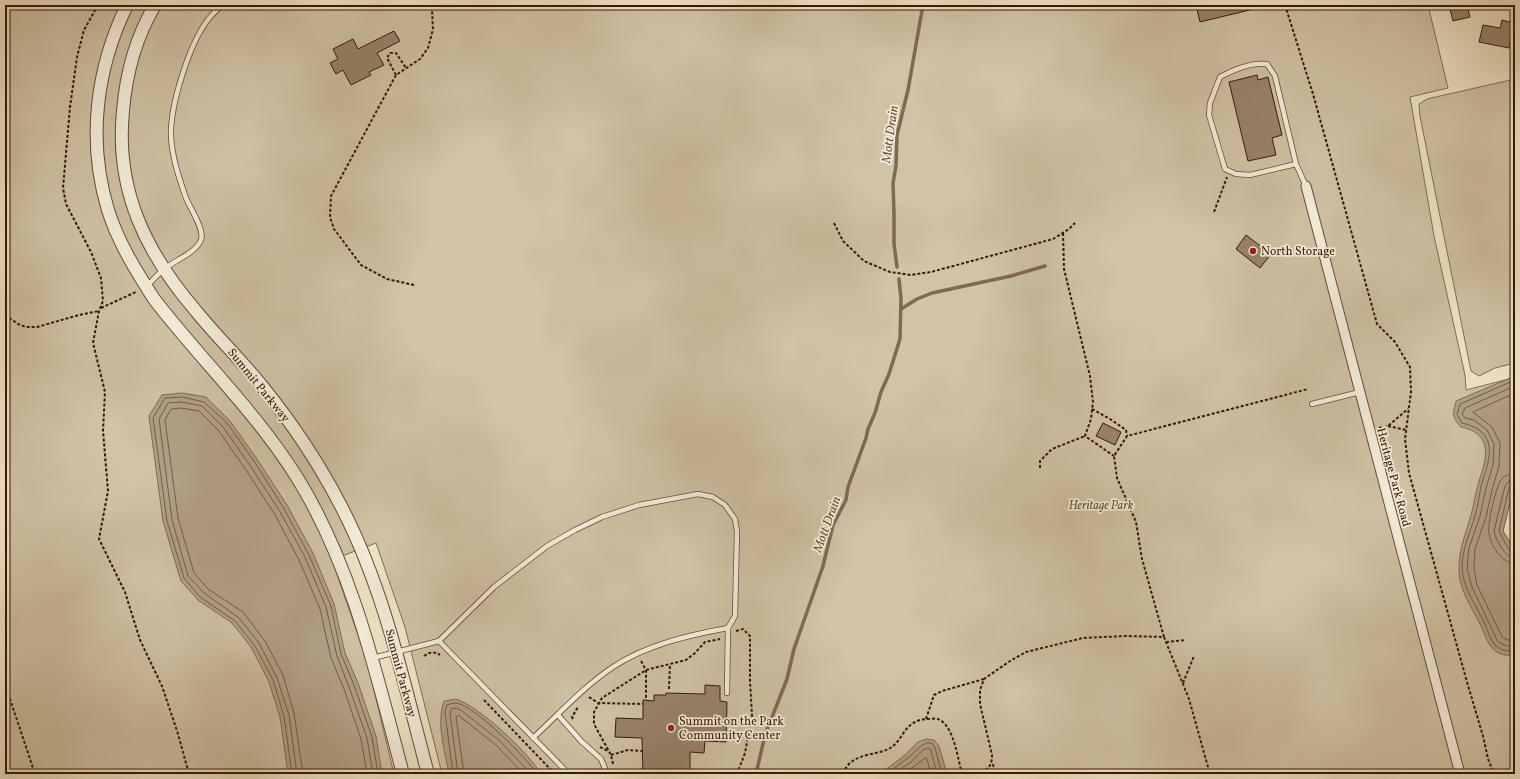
<svg xmlns="http://www.w3.org/2000/svg" width="1520" height="779" font-family="Vollkorn,serif">
<rect width="100%" height="100%" fill="#f0e6c7"/>
<filter id="stains"><feTurbulence type="fractalNoise" baseFrequency=".005" numOctaves="4"/><feColorMatrix values="0 0 0 0 .2 0 0 0 0 .09 0 0 0 0 .02 0 0 0 .5 -.17"/></filter>
<radialGradient id="worn" r=".72"><stop offset=".6" stop-color="#630" stop-opacity="0"/><stop offset="1" stop-color="#630" stop-opacity=".3"/></radialGradient>
<g fill="#d0c3a6" stroke="#836d56">
<polygon points="5,5 1428,5 1448,88 1410,97 1434,236 1465,375 1466,390 1509,379 1515,376 1515,482 1503,531 1515,551 1515,774 442,774 405,627 376,543 332,560 367,661 394,774 5,774"/>
<polygon points="1515,79 1515,363 1495,368 1479,376 1471,371 1420,116 1419,104 1427,99"/>
</g>
<g fill="#b1a086" stroke="#806953">
<path d="M1515 376V482L1503 531 1515 551V654C1498 659 1489 647 1484 633 1476 613 1458 591 1459 568 1459 549 1466 533 1471 515 1474 505 1475 495 1478 485 1481 472 1489 457 1484 443 1480 433 1471 429 1461 427 1451 416 1453 414 1456 401Z"/>
<polygon points="182,393 206,397 230,421 257,459 287,505 313,553 334,604 345,653 358,683 376,736 382,774 288,774 280,717 269,682 251,647 232,623 198,600 181,581 163,521 149,416 162,395"/>
<path d="M456 699C481 708 527 751 541 774H449C445 751 436 724 444 701Z"/>
<polygon points="926,739 934,740 939,746 947,774 880,774 905,755 918,742"/>
</g>
<g fill="none" stroke-linecap="round" stroke-linejoin="round">
<g stroke="#745c46" stroke-width="1">
<path d="M1515 380 1460 404 1457 414 1462 423C1474 426 1486 431 1489 445 1491 459 1485 472 1481 486 1479 496 1478 506 1475 516 1470 533 1462 549 1462 568 1463 589 1477 606 1485 624 1492 642 1494 652 1515 651"/>
<polyline points="1515,386 1465,408 1462,414 1465,418 1474,420 1487,430 1494,444 1493,465 1486,488 1480,516 1469,548 1467,569 1472,587 1498,642 1507,646 1515,645"/>
<polyline points="1515,393 1475,411 1473,412 1492,427 1500,443 1499,466 1492,490 1486,517 1475,549 1474,569 1477,585 1502,637 1508,640 1515,639"/>
<path d="M1515 474C1510 474 1505 475 1501 480 1496 486 1487 525 1489 533 1490 545 1502 563 1515 564"/>
<path d="M1515 480 1509 481 1505 486 1494 531C1496 540 1504 557 1515 558"/>
<polyline points="1515,485 1511,485 1509,488 1499,531 1508,548 1511,552 1515,553"/>
<polyline points="292,774 284,716 273,680 255,646 235,621 200,597 184,578 167,521 153,418 165,398 182,397 204,402 227,423 254,461 283,507 309,555 331,606 341,654 354,685 372,737 378,774"/>
<polyline points="297,774 289,715 277,678 259,643 238,617 204,593 188,576 172,520 159,419 168,403 182,402 202,406 223,427 249,464 279,510 305,557 326,607 337,656 349,687 367,738 373,774"/>
<polyline points="303,774 294,713 283,675 265,641 243,612 208,589 194,573 178,518 165,420 171,409 181,408 199,411 218,430 244,467 274,513 299,560 320,609 331,658 344,689 361,739 367,774"/>
<path d="M453 774 445 712 447 705C450 704 454 703 456 703 474 705 527 758 537 774"/>
<polyline points="458,774 450,713 451,709 456,708 462,711 500,741 531,774"/>
<polyline points="464,774 456,717 458,715 496,745 524,774"/>
<polyline points="886,774 908,758 921,746 926,743 932,743 935,748 942,774"/>
<polyline points="894,774 911,762 923,750 928,748 931,750 937,774"/>
<polyline points="904,774 925,758 927,759 931,774"/>
</g>
<g stroke="#806953" stroke-width="3.5">
<polyline points="897,267 894,244 894,214 893,183 896,166 897,135 908,90 923,5"/>
<polyline points="901,309 917,299 932,293 1011,276 1045,266"/>
<polyline points="756,774 765,735 787,679 794,649 823,566 833,525 846,500 848,487 866,438 868,429 875,413 881,392 889,374 900,339 901,299 899,279"/>
</g>
</g>
<g fill="#97836b" stroke="#361707">
<polygon points="1196,5 1257,5 1258,8 1200,22"/>
<polygon points="1449,5 1467,5 1470,17 1453,21"/>
<polygon points="1502,20 1514,23 1509,48 1479,42 1483,25 1500,28"/>
<polygon points="394,31 400,41 377,53 384,65 369,72 371,75 351,85 343,70 336,74 330,63 338,59 333,49 353,39 358,49"/>
<polygon points="1257,75 1258,80 1268,77 1282,135 1272,138 1276,155 1248,161 1229,82"/>
<polygon points="1246,235 1271,254 1260,268 1236,249"/>
<polygon points="1103,423 1121,432 1115,445 1096,436"/>
<polygon points="705,685 720,686 720,701 727,702 726,742 705,741 704,753 690,752 690,770 687,770 687,774 643,774 642,738 615,737 616,718 643,719 643,700 654,701 654,695 666,695 666,693 705,694"/>
</g>
<g fill="none" stroke-linecap="round" stroke-linejoin="round">
<g stroke="#644b37" stroke-width="6">
<g id="service">
<path d="M1296 164 1250 175 1236 174 1225 169 1209 115 1210 103 1220 77C1233 70 1252 62 1267 64L1275 76 1296 164 1306 186"/>
<path d="M146 287C152 281 157 275 163 270 173 261 196 253 201 240 205 230 190 208 186 198 179 178 172 157 171 136 170 106 189 45 207 21 211 15 217 10 222 5"/>
<polyline points="1312,404 1360,392"/>
<polyline points="439,641 564,769 567,774"/>
<path d="M373 658 439 641 494 587 547 546 575 530 602 517 639 505 698 494 713 497 725 505 735 519 737 531 735 616 728 628C689 635 646 645 613 667 583 687 559 714 533 738"/>
<polyline points="727,693 728,628"/>
<polyline points="558,715 581,741 601,759 606,771 605,774"/>
</g>
</g>
<g stroke="#644b37" stroke-width="11">
<polyline id="minor" points="1306,186 1460,774"/>
</g>
<g stroke="#644b37" stroke-width="14">
<g id="tertiary">
<path d="M127 5C96 69 87 141 108 210 118 242 136 271 154 299 201 360 257 413 298 479 353 569 376 673 403 774"/>
<path d="M155 5C136 37 126 74 123 111 115 190 146 253 196 311 217 337 241 360 262 386 292 423 320 465 342 508 385 591 404 684 428 774"/>
</g>
</g>
<g stroke="#361707" stroke-width="2" stroke-dasharray="3 2" stroke-linecap="butt">
<polyline points="98,5 84,30 77,57 70,107 63,188 66,204 91,252 101,278 103,301 99,311 93,343 105,392 103,431 108,491 99,539 125,592 140,640 162,686 178,734 189,774"/>
<polyline points="422,5 432,9 436,5"/>
<polyline points="1285,5 1313,94 1377,324 1395,342 1410,367 1411,392 1405,439 1409,473 1467,682 1483,736 1488,759 1494,773 1497,774"/>
<polyline points="396,75 387,58 390,53 396,53 406,68"/>
<polyline points="1214,212 1227,177"/>
<polyline points="834,223 843,241 864,261 890,272 911,275 931,272 1053,239 1069,229 1075,223"/>
<polyline points="1063,233 1064,269 1090,376 1093,402 1091,419 1085,436 1114,456"/>
<polyline points="414,285 387,279 361,265 334,229 330,217 331,196 396,75 420,59 428,48 433,29 432,9"/>
<polyline points="101,308 136,292"/>
<polyline points="5,315 18,324 26,327 37,327 79,315 99,311"/>
<polyline points="1092,409 1110,419 1126,430 1127,436"/>
<polyline points="1388,426 1406,430"/>
<polyline points="1379,428 1388,426 1408,409"/>
<polyline points="1040,468 1040,461 1052,449 1085,436"/>
<polyline points="736,631 743,629 750,636 750,681 752,715 745,753 737,774"/>
<polyline points="1164,637 1142,559 1136,522 1117,478 1114,456 1127,436 1308,389"/>
<polyline points="1166,642 1186,640"/>
<path d="M424 656C430 652 434 651 440 655"/>
<polyline points="641,661 646,670 646,700"/>
<polyline points="1183,683 1194,656"/>
<polyline points="5,684 35,774"/>
<polyline points="669,689 670,664"/>
<polyline points="589,697 598,703 643,704"/>
<polyline points="484,700 555,774"/>
<polyline points="573,719 572,717 578,707"/>
<polyline points="926,719 934,695 942,691 984,679"/>
<polyline points="600,747 608,751"/>
<polyline points="611,755 628,750 642,751"/>
<polyline points="613,764 611,755 594,724 594,712 602,698 646,670 686,660 695,653 705,642 720,639"/>
<polyline points="993,764 995,774"/>
<path d="M843 774C851 751 877 757 892 747 900 741 904 729 912 724 917 720 923 719 929 719 932 719 936 718 938 719 954 725 958 760 962 774"/>
<path d="M976 774C987 770 992 768 992 755L980 704V690L984 679 1010 661 1026 652 1083 638 1125 636 1164 637 1189 699 1210 774"/>
</g>
<use href="#service" stroke="#f5efdb" stroke-width="4.5"/>
<use href="#minor" stroke="#f5efdb" stroke-width="9"/>
<use href="#tertiary" stroke="#f5efdb" stroke-width="12"/>
</g>
<g fill="#8f2418" stroke="#f5efdb" stroke-width="1.5">
<circle cx="1253" cy="251" r="4"/>
<circle cx="671" cy="728" r="4"/>
</g>
<g text-anchor="middle" stroke-width="3.5" stroke-linejoin="round" paint-order="stroke">
<g font-size="12" fill="#361707" stroke="#f5efdb" text-anchor="start">
<text x="1261" y="255">North Storage</text>
<text x="679" y="725">Summit on the Park<tspan x="679" dy="14">Community Center</tspan></text>
</g>
<g font-size="12" fill="#361707" stroke="#f5efdb">
<text transform="translate(259 385) rotate(51)" y="4">Summit Parkway</text>
<text transform="translate(1394 477) rotate(75)" y="4">Heritage Park Road</text>
<text transform="translate(401 673) rotate(75)" y="4">Summit Parkway</text>
</g>
<g font-size="12" font-style="italic" fill="#644b37" stroke="#f5efdb">
<text x="1101" y="509">Heritage Park</text>
</g>
<g font-size="13" font-style="italic" fill="#674e3a" stroke="#f5efdb">
<text transform="translate(889 134) rotate(-82)" y="5">Mott Drain</text>
<text transform="translate(826 524) rotate(-70)" y="5">Mott Drain</text>
</g>
</g>
<rect width="1520" height="779" fill="none" stroke="#f0e6c7" stroke-width="20"/>
<rect x="6" y="6" width="1508" height="767" fill="none" stroke="#361707" stroke-width="2"/>
<rect x="10" y="10" width="1500" height="759" fill="none" stroke="#361707"/>
<rect width="100%" height="100%" filter="url(#stains)"/>
<rect width="100%" height="100%" fill="url(#worn)"/>
</svg>
